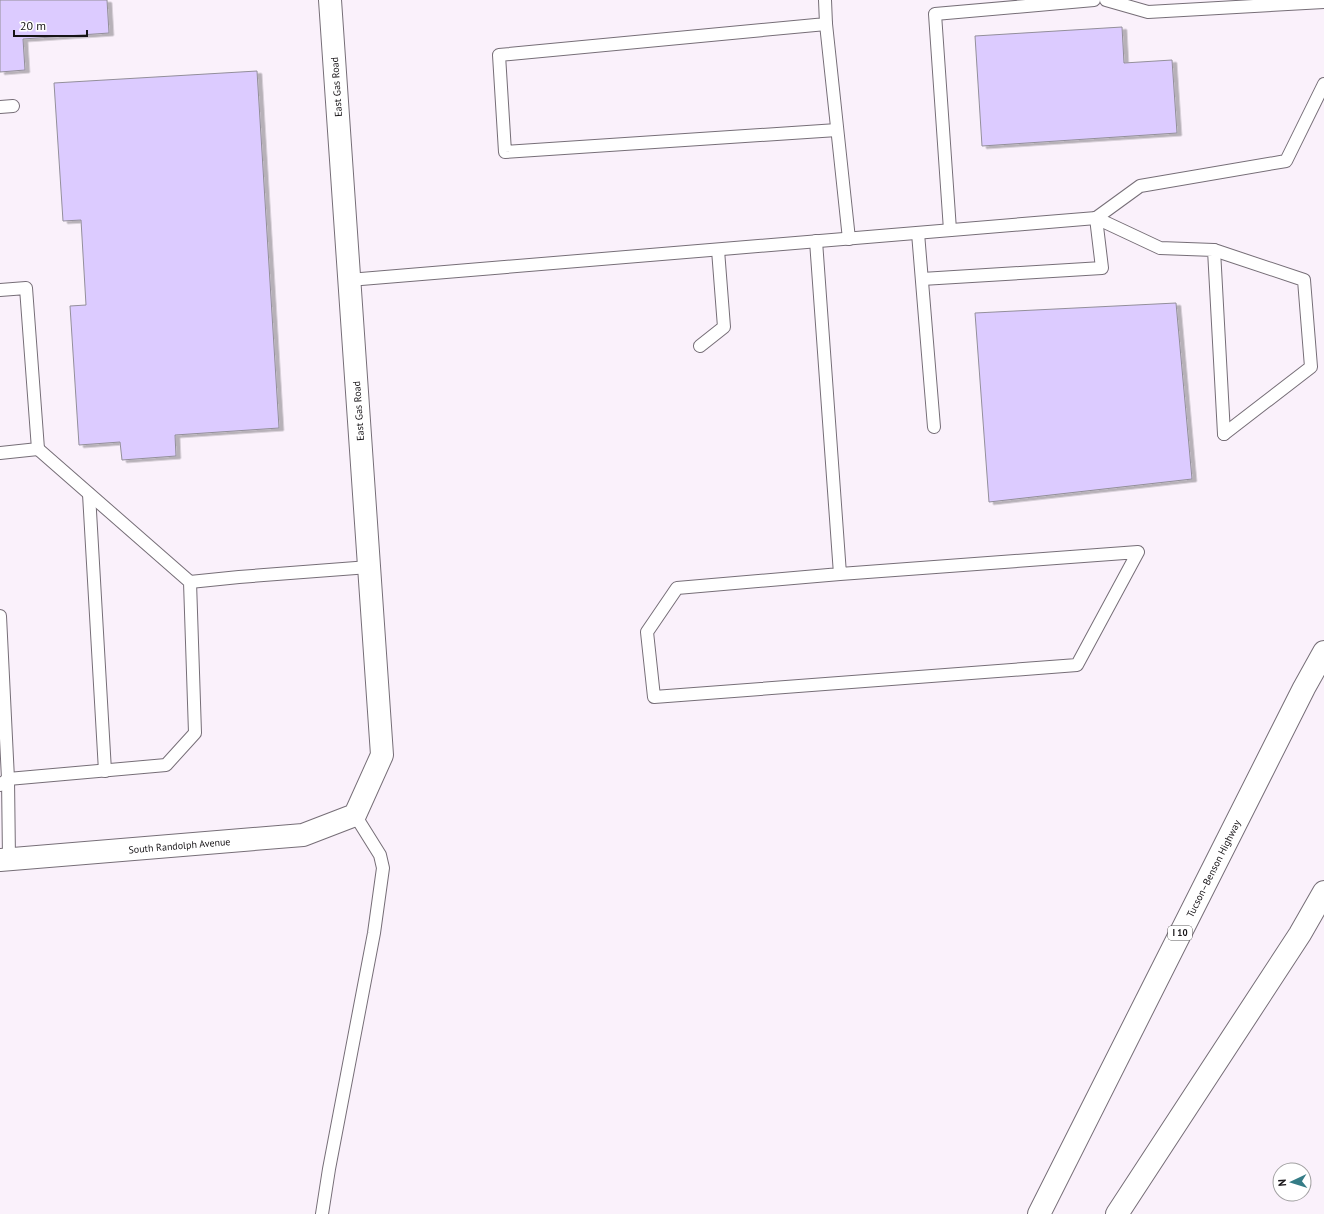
<svg xmlns="http://www.w3.org/2000/svg" width="1324" height="1214" font-family="'PT Sans',sans-serif">
<defs>
<filter id="shadow"><feDropShadow dx="4.5" dy="2.5" stdDeviation="0" flood-color="#0004"/></filter>
</defs>
<rect width="100%" height="100%" fill="#faf1fb"/>
<g fill="#dccbff" stroke="#938f9a" filter="url(#shadow)">
<polygon points="0,0 107,0 109,33 23,39 25,70 0,72"/>
<polygon points="1122,27 1124,63 1172,60 1177,133 982,146 975,36"/>
<polygon points="257,71 279,428 175,435 176,456 122,460 120,442 79,445 70,306 86,305 81,220 63,221 54,83"/>
<polygon points="1176,303 1192,479 989,502 975,313"/>
</g>
<g fill="none" stroke-linecap="round" stroke-linejoin="round">
<g stroke="#766e77" stroke-width="14">
<g id="service">
<polyline points="825,0 826,24 499,55 505,152 837,130"/>
<polyline points="1106,0 1148,12 1324,2"/>
<polyline points="826,24 849,239"/>
<polyline points="0,107 13,106"/>
<polyline points="1096,218 1140,186 1286,161 1324,84"/>
<polyline points="950,230 935,14 1094,0"/>
<polyline points="918,233 934,427"/>
<polyline points="816,241 840,574 677,588 647,632 654,697 1077,665 1138,552 840,574"/>
<polyline points="1214,250 1304,280 1311,367 1224,434"/>
<polyline points="922,279 1102,268 1096,218"/>
<polyline points="349,280 1096,218 1160,248 1214,250 1224,434"/>
<polyline points="0,290 26,288 38,449 0,453"/>
<polyline points="700,346 724,327 718,250"/>
<polyline points="89,494 105,771"/>
<polyline points="190,582 239,577 369,567"/>
<polyline points="0,616 8,779 9,859"/>
<polyline points="0,785 8,779 166,765 195,733 190,582 38,449"/>
<polyline points="322,1214 329,1169 374,933 383,868 380,855 355,815"/>
</g>
</g>
<g stroke="#766e77" stroke-width="24">
<g id="minor">
<path id="s1" d="M0 860 303 835 355 815 382 755 330 0"/>
</g>
</g>
<g stroke="#766e77" stroke-width="24">
<g id="motorway">
<path id="s2" d="M1039 1214 1304 688 1324 652"/>
<polyline points="1117,1214 1300,934 1324,892"/>
</g>
</g>
<use href="#service" stroke="#fff" stroke-width="12"/>
<use href="#minor" stroke="#fff" stroke-width="22"/>
<use href="#motorway" stroke="#fff" stroke-width="22"/>
</g>
<g text-anchor="middle" stroke-width="4" stroke-linejoin="round" paint-order="stroke">
<rect fill="#fff" stroke="#5c5a5c" stroke-width="1" x="1168" y="926" width="24" height="14" rx="3"/>
<g font-size="9" font-weight="bold" fill="#161316">
<text x="1180" y="936">I 10</text>
</g>
<g font-size="10" fill="#161316" stroke="#fff">
<text transform="translate(336 87) rotate(-94)" y="4">East Gas Road</text>
<text transform="translate(358 411) rotate(-94)" y="4">East Gas Road</text>
<text dy="4" stroke="none"><textPath href="#s1" startOffset="180">South Randolph Avenue</textPath></text>
<text dy="4" stroke="none"><textPath href="#s2" startOffset="387">Tucson–Benson Highway</textPath></text>
</g>
</g>
<g transform="translate(1292 1182) rotate(266)"><circle r="19" fill="#ffffff" stroke="#a2a1a2"/>
<path d="M0-3L7 15L0 10L-7 15Z" fill="#357c86"/>
<text y="-6" font-size="11" font-weight="bold" text-anchor="middle" fill="#161316">N</text>
</g>
<path d="M14 30v6h73v-6" fill="none" stroke="#161316" stroke-width="2"/>
<text x="20" y="30" font-size="12" fill="#161316" stroke="#ffffff" stroke-width="3" paint-order="stroke">20 m</text>
</svg>
